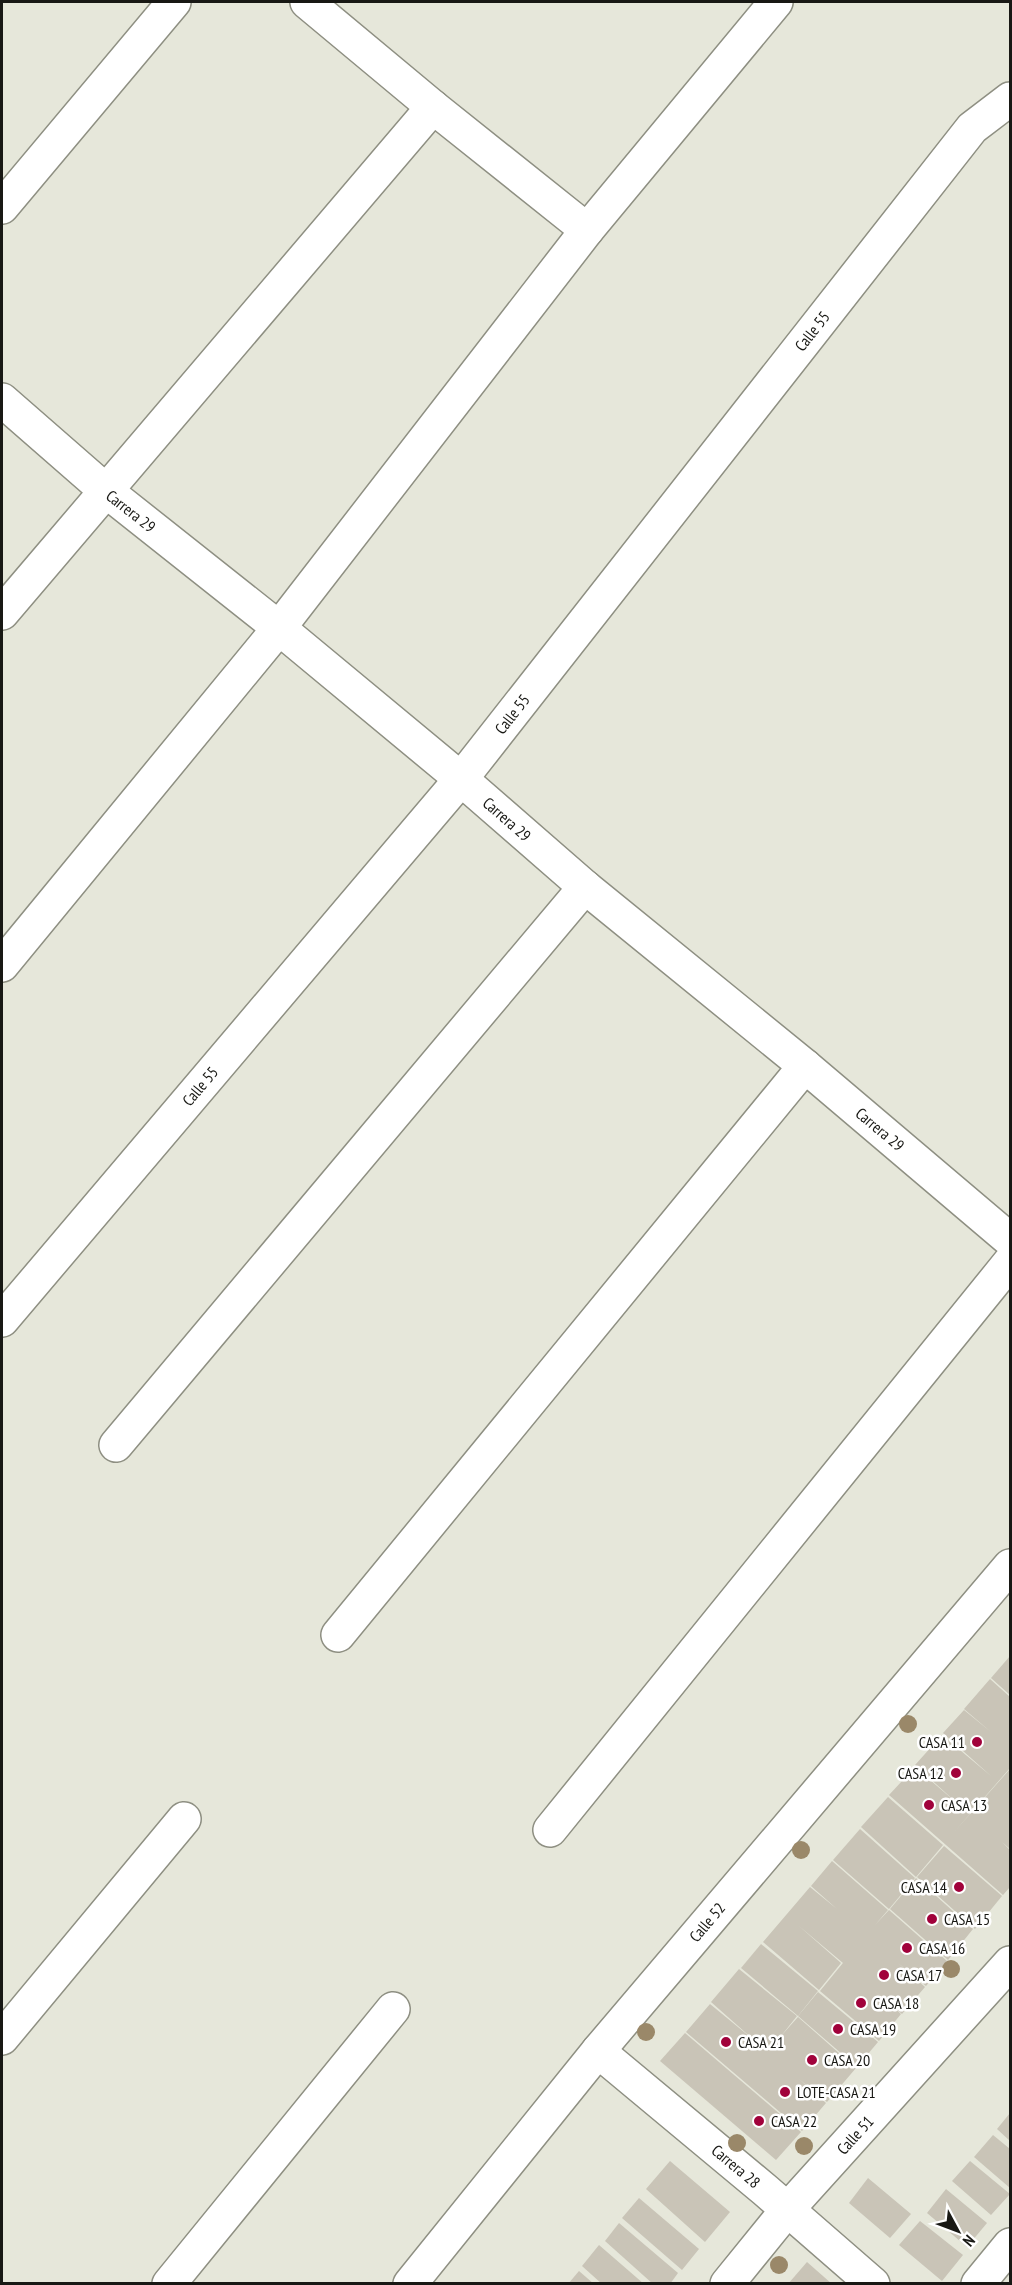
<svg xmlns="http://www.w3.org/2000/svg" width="1012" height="2285" font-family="'PT Sans Narrow',sans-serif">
<rect width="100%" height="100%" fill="#e6e7da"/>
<g fill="#c9c4b7">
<polygon points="1010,1656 1010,1695 991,1678"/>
<polygon points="990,1679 1010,1697 1010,1768 955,1831 1010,1769 1010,1849 1002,1842 1010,1850 1010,1887 1003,1895 889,1795 915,1767 958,1804 915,1765 942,1735 991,1776 943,1733 964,1710 991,1732 964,1709"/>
<polygon points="888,1797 943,1845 916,1877 861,1827"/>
<polygon points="860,1829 915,1878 889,1909 833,1860"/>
<polygon points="944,1846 1002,1896 975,1929 917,1877"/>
<polygon points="832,1861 888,1910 875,1925 889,1910 947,1961 926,1986 898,1963 925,1987 902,2014 874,1990 901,2014 879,2041 820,1991 856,1947 843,1963 799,1926 841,1963 819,1990 763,1942 810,1887 837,1909 811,1886"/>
<polygon points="916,1878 973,1929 948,1960 890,1909"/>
<polygon points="761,1944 818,1991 798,2016 741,1968"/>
<polygon points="739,1969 797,2016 781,2036 798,2017 856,2068 827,2102 799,2079 826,2103 802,2131 686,2032 710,2004 755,2041 711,2002"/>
<polygon points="818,1992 878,2042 857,2067 798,2016"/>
<polygon points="685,2033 801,2132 776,2160 660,2061"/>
<polygon points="1010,2113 1010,2141 997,2129"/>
<polygon points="993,2135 1010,2149 1010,2188 974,2157"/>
<polygon points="670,2161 730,2212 705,2242 646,2189"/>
<polygon points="970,2161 1010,2194 991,2215 952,2181"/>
<polygon points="868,2178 911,2214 890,2238 849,2203"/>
<polygon points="946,2189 987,2223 967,2247 927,2213"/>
<polygon points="639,2198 699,2249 682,2270 622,2218"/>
<polygon points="920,2221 963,2255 942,2281 899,2245"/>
<polygon points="619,2223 678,2273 670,2284 653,2284 605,2241"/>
<polygon points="599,2245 644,2284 602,2284 582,2266"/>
<polygon points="807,2262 832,2284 788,2284"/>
<polygon points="579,2271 594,2284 568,2284"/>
</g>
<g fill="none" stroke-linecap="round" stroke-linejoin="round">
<g stroke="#8e8f82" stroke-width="36">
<g id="street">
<polyline points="307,2 433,107 587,230"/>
<polyline points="2,207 174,2"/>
<polyline points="2,400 105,490 279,628 461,779 585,887 805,1066 1010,1240"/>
<polyline points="2,613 433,107"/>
<polyline points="2,965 279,628 587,230 776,2"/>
<polyline points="2,1320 461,779 972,128 1010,99"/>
<polyline points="116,1445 585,887"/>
<polyline points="338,1635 805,1066"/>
<polyline points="550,1830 1010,1262"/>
<polyline points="2,2038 184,1819"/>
<polyline points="598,2051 765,2190 873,2284"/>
<polyline points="169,2284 393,2009"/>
<polyline points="410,2284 598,2051 1010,1566"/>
<polyline points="727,2284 787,2210 1010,1963"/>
<polyline points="978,2284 1010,2245"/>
</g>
</g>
<use href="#street" stroke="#fff" stroke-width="33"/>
</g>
<g fill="#9a8869">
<circle cx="908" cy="1724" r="9"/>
<circle cx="801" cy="1850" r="9"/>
<circle cx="951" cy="1969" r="9"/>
<circle cx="646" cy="2032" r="9"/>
<circle cx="737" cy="2143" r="9"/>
<circle cx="804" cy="2146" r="9"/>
<circle cx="779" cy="2265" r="9"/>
</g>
<g fill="#a1023b" stroke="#fff" stroke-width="2">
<circle cx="977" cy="1742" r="6"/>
<circle cx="956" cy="1773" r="6"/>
<circle cx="929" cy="1805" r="6"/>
<circle cx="959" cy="1887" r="6"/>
<circle cx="932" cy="1919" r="6"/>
<circle cx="907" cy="1948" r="6"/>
<circle cx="884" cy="1975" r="6"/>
<circle cx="861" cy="2003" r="6"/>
<circle cx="838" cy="2029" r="6"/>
<circle cx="726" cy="2042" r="6"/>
<circle cx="812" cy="2060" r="6"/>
<circle cx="785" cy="2092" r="6"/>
<circle cx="759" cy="2121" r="6"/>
</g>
<g text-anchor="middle" stroke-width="5" stroke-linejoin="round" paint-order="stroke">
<g font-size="16" fill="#181814" stroke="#fff">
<text transform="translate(812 331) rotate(-52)" y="6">Calle 55</text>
<text transform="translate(131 511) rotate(38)" y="6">Carrera 29</text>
<text transform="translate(512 714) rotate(-52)" y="6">Calle 55</text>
<text transform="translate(507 819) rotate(41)" y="6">Carrera 29</text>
<text transform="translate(200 1086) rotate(-50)" y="6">Calle 55</text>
<text transform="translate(880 1129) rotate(40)" y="6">Carrera 29</text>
<text transform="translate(707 1922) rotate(-50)" y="6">Calle 52</text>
<text transform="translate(855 2135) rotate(-48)" y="6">Calle 51</text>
<text transform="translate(736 2166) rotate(40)" y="6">Carrera 28</text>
</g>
<g font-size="16" fill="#181814" stroke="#fff" text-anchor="start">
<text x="965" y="1748" text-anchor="end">CASA 11</text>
<text x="944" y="1779" text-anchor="end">CASA 12</text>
<text x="941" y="1811">CASA 13</text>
<text x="947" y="1893" text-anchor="end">CASA 14</text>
<text x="944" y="1925">CASA 15</text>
<text x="919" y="1954">CASA 16</text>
<text x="896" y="1981">CASA 17</text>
<text x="873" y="2009">CASA 18</text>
<text x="850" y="2035">CASA 19</text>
<text x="738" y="2048">CASA 21</text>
<text x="824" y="2066">CASA 20</text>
<text x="797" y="2098">LOTE-CASA 21</text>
<text x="771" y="2127">CASA 22</text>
</g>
</g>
<rect width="1012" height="2285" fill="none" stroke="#181814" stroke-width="6"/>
<g transform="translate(958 2231) rotate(131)" stroke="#ffffff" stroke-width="4.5" paint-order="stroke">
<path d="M0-4.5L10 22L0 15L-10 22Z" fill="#181814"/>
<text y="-9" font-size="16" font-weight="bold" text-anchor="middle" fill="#181814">N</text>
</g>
</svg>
